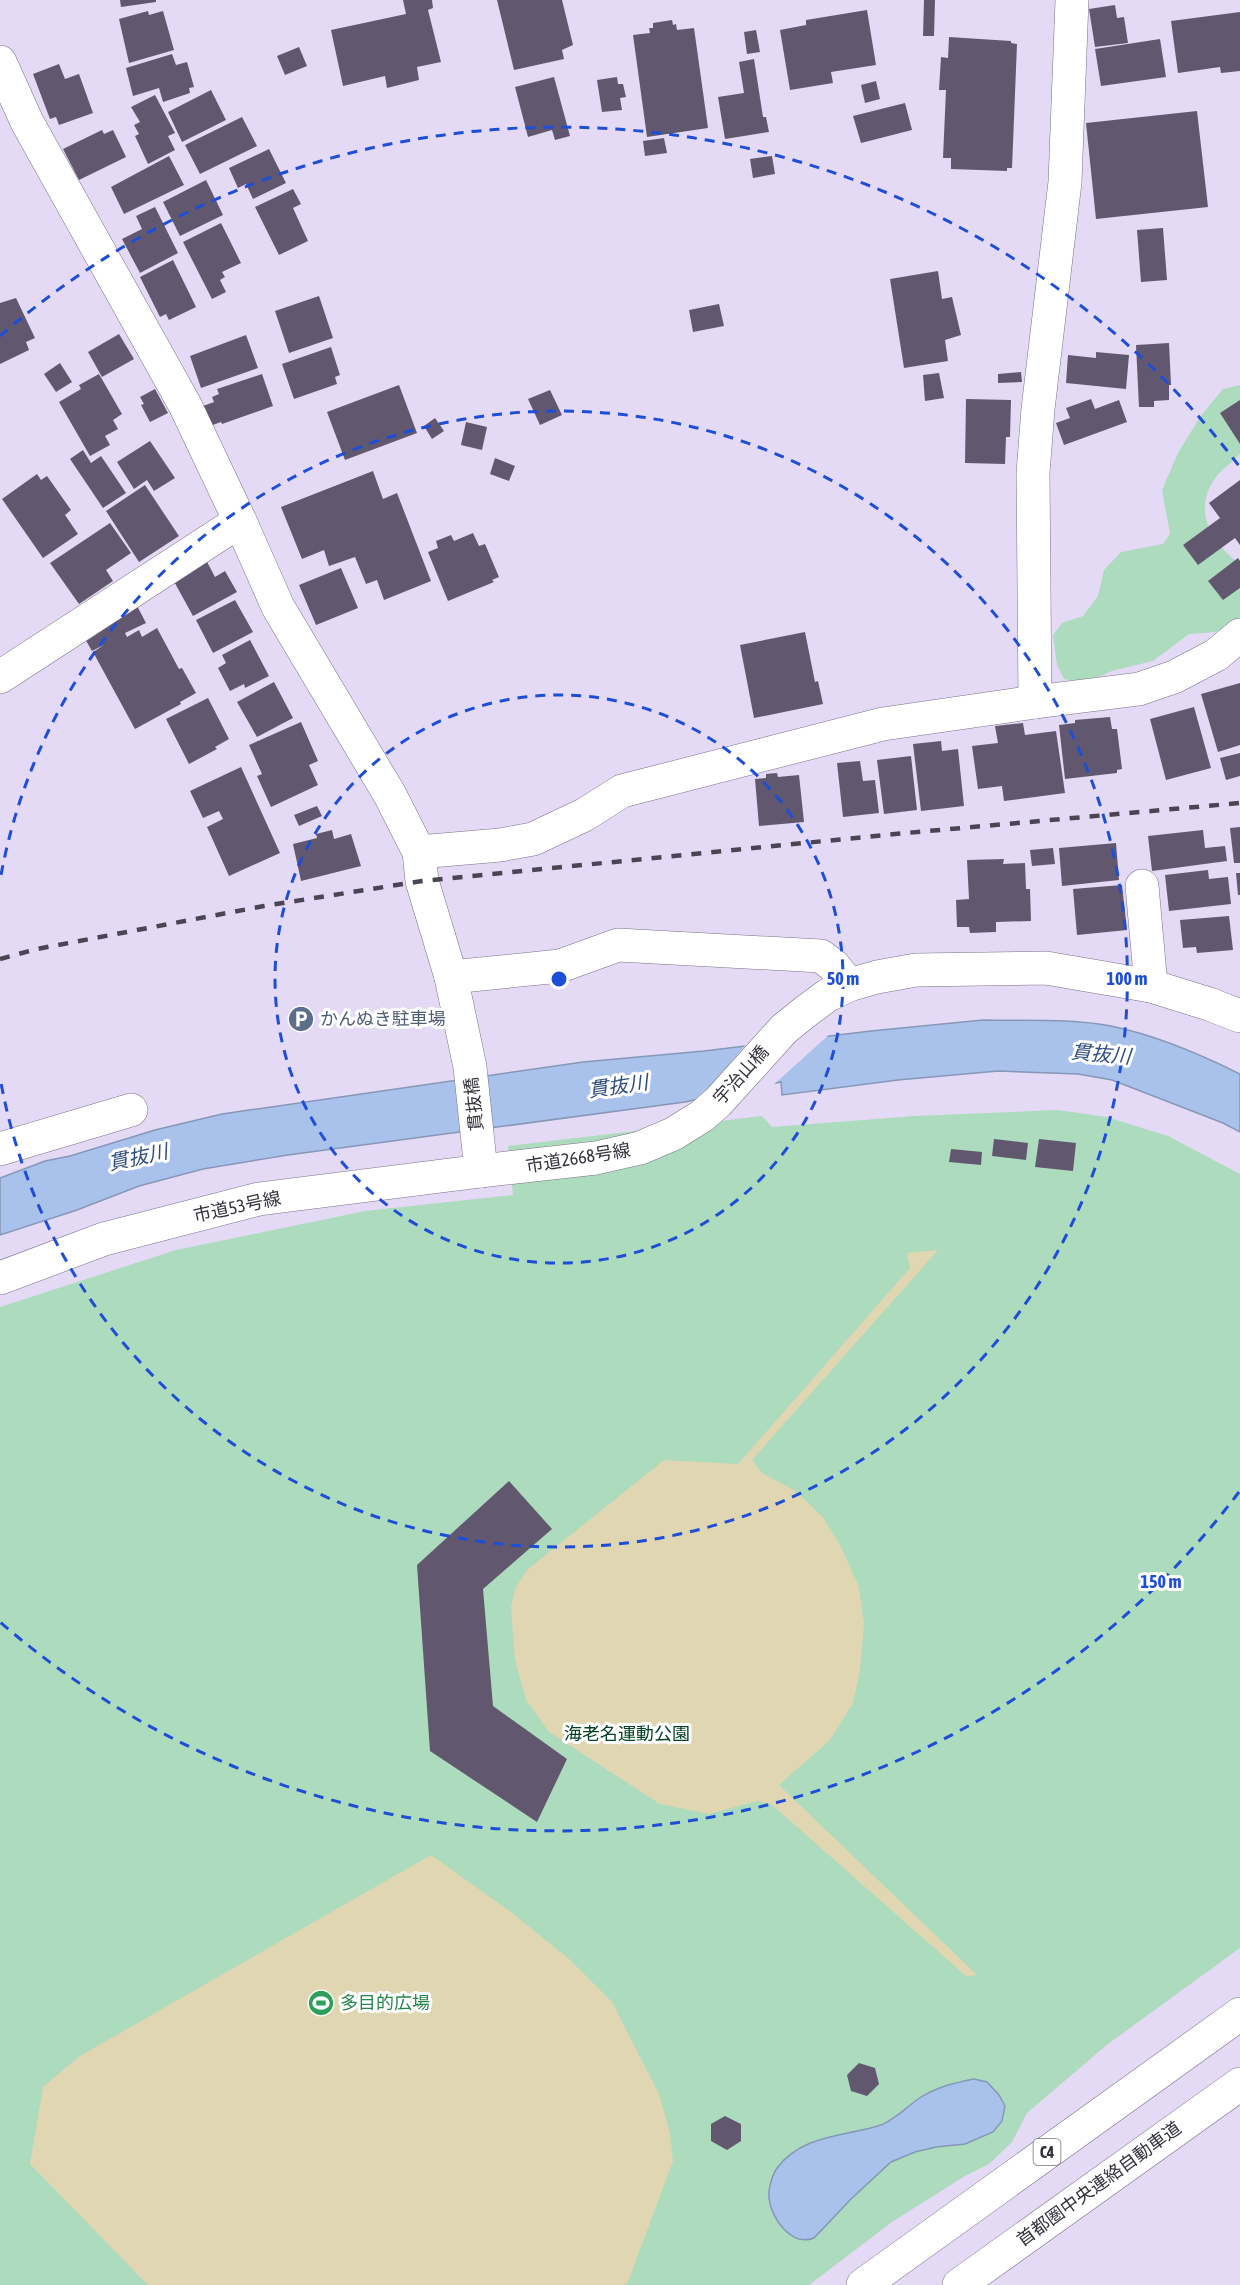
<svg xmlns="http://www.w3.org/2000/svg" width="1240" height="2285" font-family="'Asap Condensed','Noto Sans JP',sans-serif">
<rect width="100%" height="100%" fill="#e5daf5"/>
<g fill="#addbbe">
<path d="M1240 385V454C1233 462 1222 469 1216 477 1191 512 1212 541 1240 565V620L1216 632 1189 634 1153 661 1112 671 1085 683 1064 679 1057 665 1053 635 1062 623 1083 616 1098 596 1104 570 1121 552 1163 544 1170 534 1162 490 1178 453 1200 417 1223 389Z"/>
<polygon points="1058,1110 1107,1117 1168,1136 1240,1174 1240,1948 1108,2044 1027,2113 1012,2142 989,2164 965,2176 892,2222 809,2285 0,2285 0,1307 176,1250 365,1211 513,1195 508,1146 762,1116 772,1127 914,1116"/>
</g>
<g fill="#e0d6b1">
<polygon points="938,1250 752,1460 762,1473 794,1490 823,1517 842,1549 859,1587 864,1625 860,1670 853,1703 830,1740 779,1785 977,1975 966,1976 771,1804 757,1801 709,1814 660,1804 549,1732 526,1700 515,1660 511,1607 515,1589 527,1570 664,1460 738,1464 910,1268 907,1253"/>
<polygon points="431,1855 511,1912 569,1959 612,2002 659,2094 670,2133 673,2161 628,2282 624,2285 148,2285 30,2164 43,2087 80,2056"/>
</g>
<g fill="#a9c2eb" stroke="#8697b7" stroke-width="1.5">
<path d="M983 1020C1025 1021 1070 1018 1111 1026 1155 1035 1200 1054 1240 1074V1132L1223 1123 1112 1080 1078 1074 998 1071 898 1080 782 1095 781 1082 685 1102 288 1155 203 1169 139 1186 77 1210 0 1235V1178L45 1161 70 1156 155 1130 222 1114 583 1062 704 1051 871 1031Z"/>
<path d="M974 2079 987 2082 999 2095 1005 2106 1002 2121 993 2132 965 2144 936 2147 915 2152 891 2162 851 2199 814 2238C792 2247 771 2219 769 2198 768 2190 772 2175 777 2168 803 2134 844 2137 881 2125 894 2120 907 2107 918 2099 936 2087 954 2083 974 2079Z"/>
</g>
<polygon fill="#e5daf5" points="832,1032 770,1088 690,1104 716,1081 747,1043"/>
<g fill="#61586f">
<polygon points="120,0 156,0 156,2 121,7"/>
<polygon points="403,0 432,0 433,8 428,10 441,62 417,67 419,80 387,88 385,76 343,86 331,30 406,14"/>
<polygon points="497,0 562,0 573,45 562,50 564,59 514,70"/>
<polygon points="924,0 935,0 934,36 923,36"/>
<polygon points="1115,5 1117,18 1124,17 1128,43 1095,47 1089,9"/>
<polygon points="867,10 876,65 831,72 833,83 790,90 780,30 806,25 806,20"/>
<polygon points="148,11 149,15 163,11 174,50 129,63 119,19"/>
<polygon points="1240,12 1240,71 1221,73 1220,67 1178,73 1171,21"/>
<polygon points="672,20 673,25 676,24 677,30 694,28 708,128 647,137 633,35 650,33 649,28 653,28 653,23"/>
<polygon points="756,30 760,52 747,54 744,32"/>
<polygon points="949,37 1011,41 1011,43 1017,44 1012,168 1007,168 1007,171 951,169 951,158 943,158 946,90 939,90 941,57 948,58"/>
<polygon points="1160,39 1166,77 1101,86 1095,49"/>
<polygon points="299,47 307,66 285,75 277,56"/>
<polygon points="172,54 176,65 187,62 194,87 189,88 190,93 163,102 159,88 133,96 126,68"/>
<polygon points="754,59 763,117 766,117 769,132 725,139 718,97 744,93 739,62"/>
<polygon points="59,64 65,79 79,74 93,113 59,125 56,117 50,119 33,74"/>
<polygon points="554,77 570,136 555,140 552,130 528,137 515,87"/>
<polygon points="617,77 618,84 623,84 626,97 620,98 622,110 602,112 597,80"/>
<polygon points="876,81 880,99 865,103 861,85"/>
<polygon points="211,90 226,120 182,142 168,112"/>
<polygon points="155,95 175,133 168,136 175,150 148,164 135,136 139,134 134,125 140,122 131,107"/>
<polygon points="905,103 912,130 861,143 853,116"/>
<polygon points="1197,111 1208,207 1096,219 1086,123"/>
<polygon points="242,117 257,146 200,174 185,145"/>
<polygon points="102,130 104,134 113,130 126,157 79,180 63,149"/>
<polygon points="664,138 667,153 645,156 643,141"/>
<polygon points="269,149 286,183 253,199 246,184 238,188 229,168"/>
<polygon points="169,156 184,185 124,214 111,187"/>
<polygon points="772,156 775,174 753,178 750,159"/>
<polygon points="206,180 223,215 180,236 163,202"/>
<polygon points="293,189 301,204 293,208 308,241 279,255 255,207"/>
<polygon points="155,207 178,253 140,273 122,239 142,229 136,216"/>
<polygon points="221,223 241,263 222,272 225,277 220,280 226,292 212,299 183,242"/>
<polygon points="1163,228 1167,280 1141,282 1137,230"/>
<polygon points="173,260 196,307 169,320 166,314 160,317 140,277"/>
<polygon points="938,271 942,299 952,297 961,335 945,340 948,361 904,368 890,279"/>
<polygon points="319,296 333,338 289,353 275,311"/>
<polygon points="16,298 35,338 26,342 29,350 0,364 0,303"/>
<polygon points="719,304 724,326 693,332 689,310"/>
<polygon points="119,334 134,359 102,377 88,352"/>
<polygon points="246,335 258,368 201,388 190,356"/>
<polygon points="1169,343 1171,385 1169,385 1169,400 1154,401 1154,407 1139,407 1136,345"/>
<polygon points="331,347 340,375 335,377 337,384 294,399 282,364"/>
<polygon points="1096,352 1129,355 1126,389 1066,383 1068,355 1096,358"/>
<polygon points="60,363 72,382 56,392 44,374"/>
<polygon points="1021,372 1022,382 998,383 998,374"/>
<polygon points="939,373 944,398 925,401 923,375"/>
<polygon points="99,374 122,414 113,420 118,429 105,436 110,445 90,456 59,402 81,389 79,385"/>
<polygon points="262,374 273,406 222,424 221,422 210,426 203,406 214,402 212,397 219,394 217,389"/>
<polygon points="399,385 417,433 345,460 327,412"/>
<polygon points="155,389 168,413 150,422 141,405 144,404 140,397"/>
<polygon points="550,390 562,415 540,425 528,399"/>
<polygon points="966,399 1011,400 1010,437 1006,437 1005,464 965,463"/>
<polygon points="1091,399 1095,409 1119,400 1127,422 1064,445 1056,423 1070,418 1066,408"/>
<polygon points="1240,400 1240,444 1220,413"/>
<polygon points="435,418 444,431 432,439 424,426"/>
<polygon points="466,422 487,427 482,450 461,445"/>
<polygon points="150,441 175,478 154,491 147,480 134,489 117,462"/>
<polygon points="83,450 91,463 101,456 126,493 103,508 70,459"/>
<polygon points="495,458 515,466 509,481 490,474"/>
<polygon points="373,471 383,499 397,493 431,581 384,600 377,580 366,584 355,557 329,566 324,550 302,559 281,507"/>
<polygon points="37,474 41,480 47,476 71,510 65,515 78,534 43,558 2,499"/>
<polygon points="1240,480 1240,545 1235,538 1198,565 1183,545 1220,518 1209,503"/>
<polygon points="145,485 179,536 139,562 106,511"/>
<polygon points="110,523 131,553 106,570 113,581 79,604 50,563"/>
<polygon points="473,533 479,546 485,544 499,577 492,580 494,582 448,601 428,552 438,548 436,541 451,535 454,541"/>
<polygon points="205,558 215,577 225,571 237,592 193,616 171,576"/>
<polygon points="1238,558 1240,561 1240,588 1223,600 1208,581"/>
<polygon points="341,568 358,608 316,625 299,585"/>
<polygon points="235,600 253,632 213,653 196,620"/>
<polygon points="135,602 146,623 125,633 127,637 139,630 142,637 157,628 179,669 182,668 196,693 180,702 181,704 135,729 93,652 104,645 92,651 84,637"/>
<polygon points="805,632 815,682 818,681 823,704 754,718 740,645"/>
<polygon points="250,640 269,676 245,688 244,684 230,691 218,668 226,663 222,655"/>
<polygon points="274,682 293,718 257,737 237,702"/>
<polygon points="1240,683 1240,745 1218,752 1201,694"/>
<polygon points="208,698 229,739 215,747 217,749 189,764 166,719"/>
<polygon points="1194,707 1211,768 1166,780 1150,719"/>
<polygon points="1110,717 1112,729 1117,729 1122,769 1117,770 1117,773 1065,779 1059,725 1075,723 1075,720"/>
<polygon points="301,722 318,761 309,765 318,785 271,807 257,776 262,774 249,745"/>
<polygon points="1023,723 1025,735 1056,731 1065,793 1004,801 1002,786 978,789 972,746 998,743 995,726"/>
<polygon points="941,741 942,751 958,749 964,806 921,811 913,744"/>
<polygon points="1240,753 1240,776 1226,780 1220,758"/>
<polygon points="911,756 917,810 884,814 877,760"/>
<polygon points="860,761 863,781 875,780 879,813 843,817 837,763"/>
<polygon points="241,767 280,853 229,876 207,827 223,819 219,811 203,818 190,791"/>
<polygon points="777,773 778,777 799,775 804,822 759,826 755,779 766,778 766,774"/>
<polygon points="317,806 322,816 299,826 294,815"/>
<polygon points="1240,827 1240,863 1234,863 1230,828"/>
<polygon points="332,830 334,839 351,834 361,866 301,881 293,844 317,838 316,834"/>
<polygon points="1203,830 1205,848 1225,846 1227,861 1152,871 1148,836"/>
<polygon points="1116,843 1119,880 1062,886 1059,848"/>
<polygon points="1053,848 1055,864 1032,866 1030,850"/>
<polygon points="1004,859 1003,864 1025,863 1026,889 1030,889 1031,921 996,922 996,932 970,933 969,927 957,927 956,900 969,899 967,860"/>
<polygon points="1208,870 1209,879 1228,877 1231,904 1169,911 1165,875"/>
<polygon points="1236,873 1240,873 1240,895 1238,895"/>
<polygon points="1122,885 1127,930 1077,935 1073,889"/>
<polygon points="1229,916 1233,950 1197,953 1196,947 1183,948 1180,920"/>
<polygon points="994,1139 1028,1143 1026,1160 992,1156"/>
<polygon points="1039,1139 1076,1143 1073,1171 1035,1167"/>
<polygon points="951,1149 982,1152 981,1165 949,1162"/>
<polygon points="509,1481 552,1529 483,1589 493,1706 567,1759 537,1822 430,1751 417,1565"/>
<polygon points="859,2063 875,2068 879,2084 867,2096 851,2091 847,2075"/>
<polygon points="725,2116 741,2124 741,2141 727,2150 711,2141 711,2124"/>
</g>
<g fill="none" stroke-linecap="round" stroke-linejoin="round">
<g stroke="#7a7088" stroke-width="34">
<g id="minor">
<polyline points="0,62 27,122 185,405 240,521 278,607 390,795 419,852 422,881 451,977 470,1067 481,1171"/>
<polyline points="0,677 240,521"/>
<polyline points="1035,702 1033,473 1038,409 1065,182 1072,0"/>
<polyline points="419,852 500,845 533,839 584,815 622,791 883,724 1035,702 1139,689 1174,677 1216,655 1240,635"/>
<polyline points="1142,886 1151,986"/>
<polyline points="451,977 560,966 618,945 821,956 834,966 849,985"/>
<polyline points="0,1149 131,1110"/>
<polyline points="0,1278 104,1239 259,1199 481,1171 596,1158 640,1148 673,1134 702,1116 718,1102 784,1029 805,1012 828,995 849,985 877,977 916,970 1046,968 1151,986 1209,1004 1240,1016"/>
</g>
</g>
<g stroke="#7a7088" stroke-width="34">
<g id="highway">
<polyline points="863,2285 1240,2014"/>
<polyline points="959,2285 1240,2084"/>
</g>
</g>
<use href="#minor" stroke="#fff" stroke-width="33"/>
<use href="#highway" stroke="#fff" stroke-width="33"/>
<polyline stroke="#4a4552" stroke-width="4.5" stroke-dasharray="10 10" stroke-linecap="butt" points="0,959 37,949 264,906 422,881 895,834 1240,803"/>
</g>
<g fill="none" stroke="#1d4ed8" stroke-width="3" stroke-dasharray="10 8">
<circle cx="559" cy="979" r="284"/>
<path d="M1 875A568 568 0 1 1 1 1083"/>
<path d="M1239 1492A852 852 0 0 1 0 1622M0 336A852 852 0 0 1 1239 466"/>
</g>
<defs>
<g id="parking-disc" transform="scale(1.35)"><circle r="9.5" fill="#5c6f8a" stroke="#fff"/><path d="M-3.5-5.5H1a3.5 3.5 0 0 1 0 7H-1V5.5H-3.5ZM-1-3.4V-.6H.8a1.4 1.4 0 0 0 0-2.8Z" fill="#fff"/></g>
<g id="stadium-disc" transform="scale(1.35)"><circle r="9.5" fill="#2e9e5b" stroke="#fff"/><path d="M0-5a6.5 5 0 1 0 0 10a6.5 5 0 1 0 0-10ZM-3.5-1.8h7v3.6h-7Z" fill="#fff"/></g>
</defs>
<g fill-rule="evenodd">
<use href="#parking-disc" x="301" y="1019"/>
<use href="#stadium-disc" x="321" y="2003"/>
</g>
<g text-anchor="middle" stroke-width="6" stroke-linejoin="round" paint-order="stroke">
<rect fill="#fff" stroke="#727077" stroke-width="1.5" x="1033.5" y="2139" width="27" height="26" rx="4.5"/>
<g font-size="16" font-weight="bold" fill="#36323d">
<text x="1047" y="2158">C4</text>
</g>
<g font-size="18" fill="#4e5e75" stroke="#fff" text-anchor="start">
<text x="320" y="1025">かんぬき駐車場</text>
</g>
<g font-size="18" fill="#36323d" stroke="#fff">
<text transform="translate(741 1075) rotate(-48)" y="6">宇治山橋</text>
<text transform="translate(474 1104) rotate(-96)" y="6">貫抜橋</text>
<text transform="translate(578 1158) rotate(-9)" y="6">市道2668号線</text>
<text transform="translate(237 1207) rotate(-12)" y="6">市道53号線</text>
<text transform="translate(1099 2184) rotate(-36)" y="6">首都圏中央連絡自動車道</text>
</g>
<g font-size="18" fill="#034126" stroke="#fff">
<text x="627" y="1740">海老名運動公園</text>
</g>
<g font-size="18" fill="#27864d" stroke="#fff" text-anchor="start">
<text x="340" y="2009">多目的広場</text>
</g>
<g font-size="20" font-style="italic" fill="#2f4d81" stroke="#fff">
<text transform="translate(1101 1054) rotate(5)" y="7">貫抜川</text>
<text transform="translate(618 1086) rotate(-8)" y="7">貫抜川</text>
<text transform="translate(138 1157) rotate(-12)" y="7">貫抜川</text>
</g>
</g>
<circle cx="559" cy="979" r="9" fill="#1d4ed8" stroke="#fff" stroke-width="3"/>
<g font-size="18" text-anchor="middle" font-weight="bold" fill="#1d4ed8" stroke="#fff" stroke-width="6" stroke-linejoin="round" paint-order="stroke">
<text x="843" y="985">50 m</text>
<text x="1127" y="985">100 m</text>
<text x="1161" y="1588">150 m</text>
</g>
</svg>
